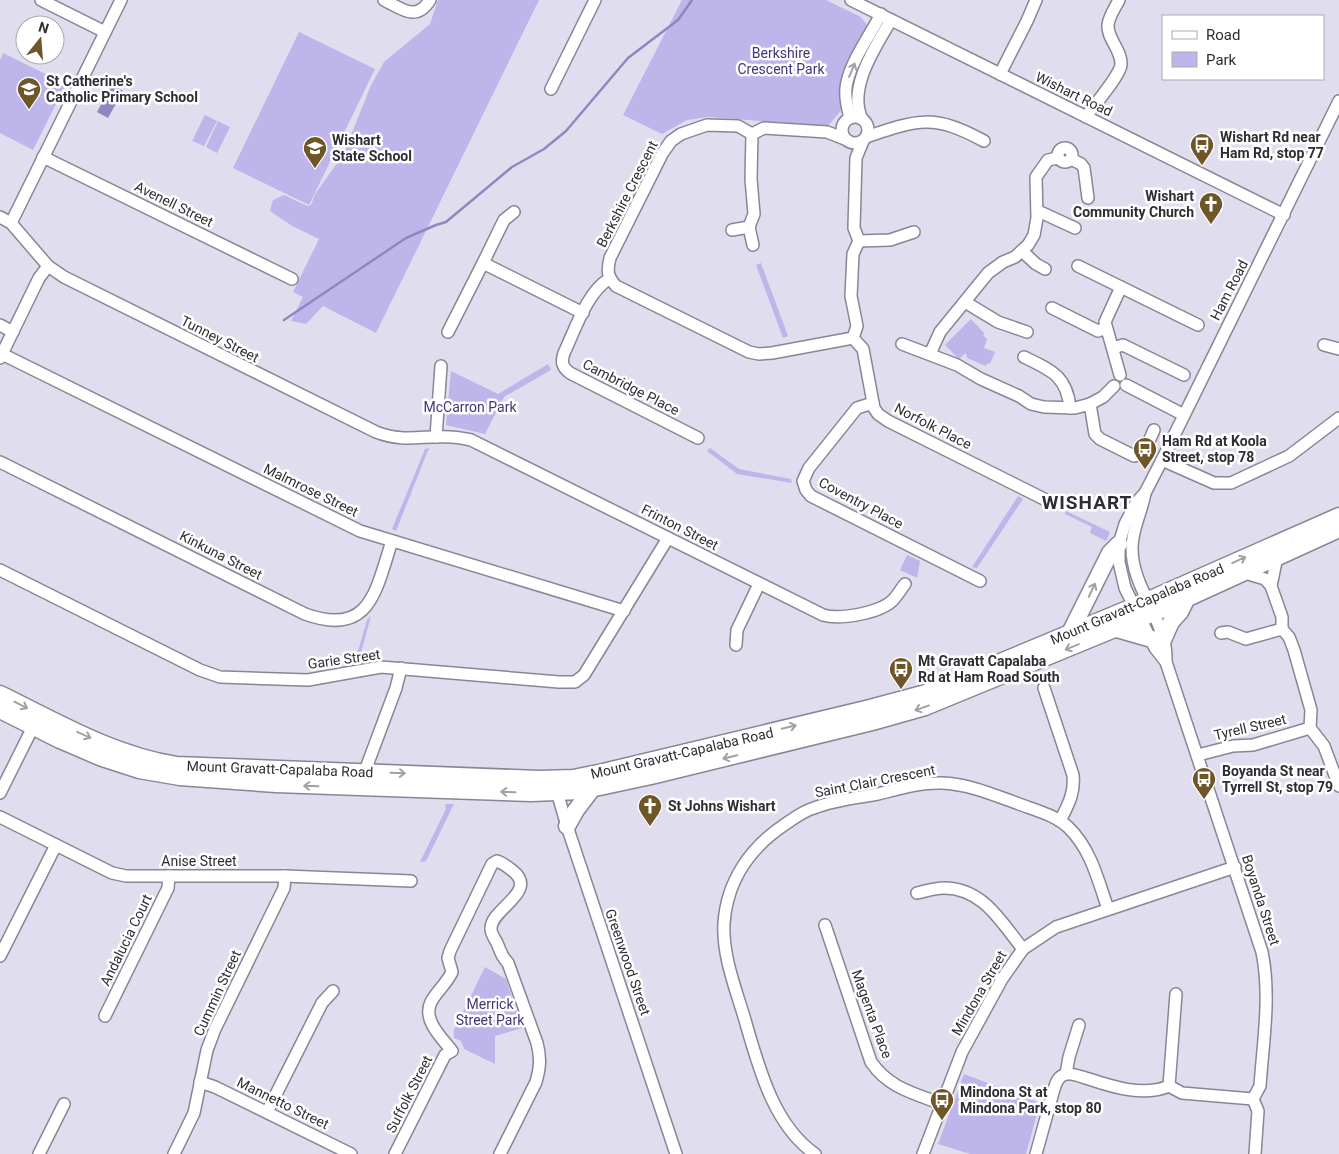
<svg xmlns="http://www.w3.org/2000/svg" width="1339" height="1154" font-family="Roboto,sans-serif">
<rect width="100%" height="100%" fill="#e0deee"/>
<g fill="#beb5ea">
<polygon points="438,0 539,0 376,333 323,306 306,324 291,321 303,297 293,292 319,239 292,226 270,211 273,200 284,195 307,206 311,205 315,194 343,155 371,85 384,62 430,24"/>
<polygon points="682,0 826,0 861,17 867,25 849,64 843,108 828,126 709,117 687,120 662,134 623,115"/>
<polygon points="299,32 375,69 309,205 233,168"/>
<polygon points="3,53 66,84 33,150 0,133 0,60"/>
<polygon points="205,115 217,121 204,146 192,141"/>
<polygon points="218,121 230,127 217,153 206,147"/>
<polygon points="761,263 788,336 783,338 756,265"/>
<polygon points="971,319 985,334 983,335 987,339 984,348 995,352 990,364 988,363 986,366 967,358 966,353 959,359 945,345"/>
<polygon points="548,364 551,370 504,397 485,434 446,425 451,371 498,394"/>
<polygon points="429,448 396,531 392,529 425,449"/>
<polygon points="710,448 739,469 791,479 792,483 737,474 707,451"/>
<polygon points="1018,496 1023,499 977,568 972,567"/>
<polygon points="1066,511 1110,532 1106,541 1090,533 1092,527 1065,514"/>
<polygon points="907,555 920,561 917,578 900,570"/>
<polygon points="371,616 359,660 355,661 367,620"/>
<polygon points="445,804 454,804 426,861 420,862 446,809"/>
<polygon points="485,967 506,979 522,1028 495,1036 495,1064 464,1049 461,1041 454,1038 454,1030"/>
<polygon points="964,1074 1040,1103 1026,1154 970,1154 938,1144"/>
</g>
<polygon fill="#9187bf" points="112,84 123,91 108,118 97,112"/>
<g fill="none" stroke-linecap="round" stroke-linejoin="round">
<polyline stroke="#9187bf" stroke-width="2.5" points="284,320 406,238 436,225 446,222 512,167 544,149 566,131 628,58 678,20 692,0"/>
<g stroke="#888695" stroke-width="14">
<g id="minor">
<polyline points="41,0 105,32"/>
<path d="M384 0C402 9 416 22 430 0"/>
<polyline points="851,0 1284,215"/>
<polyline points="1000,74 1027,21 1036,0"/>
<polyline points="551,89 595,0"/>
<circle cx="855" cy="130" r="13"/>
<path d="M1086 117C1094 105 1119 77 1121 65 1122 50 1107 39 1108 25 1109 16 1115 8 1119 0"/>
<path d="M850 118C847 106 844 94 847 82 852 60 870 35 881 14"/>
<path d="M862 119C847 88 876 46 891 20"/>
<path d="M866 137C919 119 934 114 984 141"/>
<path d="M845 139 827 132 764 128 752 134 738 126 707 125 681 134 671 141 662 154 610 258C607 271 607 276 616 286L749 352 759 354 772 353 853 338"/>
<polyline points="863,141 856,158 854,228 859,241 853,254 851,296 857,326 853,338 863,349 874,408 878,414 888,421 1052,503"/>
<circle cx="1065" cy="155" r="7"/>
<polyline points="43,157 292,279"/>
<polyline points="1071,159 1081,164 1084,168 1088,198"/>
<polyline points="1038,211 1075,228"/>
<path d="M0 217 11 223 48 266 64 277 376 432C404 443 423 435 451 437 458 437 465 439 471 440L823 615C840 620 880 613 893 600 897 596 901 589 905 584"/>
<polyline points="11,223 121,0"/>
<polyline points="749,227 754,214 751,179 752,134"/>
<polyline points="732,230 749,227 753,245"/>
<polyline points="859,241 890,240 914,232"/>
<polyline points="1022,251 1036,264 1045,269"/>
<polyline points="483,263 504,220 514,212"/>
<polyline points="1078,266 1198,325"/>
<path d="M609 279C587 292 575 330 564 353 561 362 562 367 570 373L698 438"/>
<polyline points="965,302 998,322 1027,332"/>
<polyline points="1052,308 1098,331 1106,328"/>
<polyline points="0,325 13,332"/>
<polyline points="448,332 483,263 583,313"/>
<polyline points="902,344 957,365 981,379 1019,396 1031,404 1044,407 1075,408 1090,404 1103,397 1114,386"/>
<polyline points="1324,345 1339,349"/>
<polyline points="1113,348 1123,345 1184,375"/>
<polyline points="2,354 360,531 624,611"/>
<polyline points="930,354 940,332 988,273 1003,262 1015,257 1028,245 1034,235 1037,218 1036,177 1048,160 1058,158"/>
<path d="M1024 357C1051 370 1067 376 1070 408"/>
<polyline points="0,358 39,278 48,266"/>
<polyline points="1120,375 1105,322 1121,287"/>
<polyline points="1126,385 1184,415"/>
<polyline points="873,403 857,408 809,468 803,481 806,490 811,496 980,581"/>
<path d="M1090 404 1095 434 1100 439 1134 456C1146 454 1149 440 1154 430"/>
<polyline points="436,437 441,366"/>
<polyline points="1162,460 1214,483 1231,483 1289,456 1339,418"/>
<path d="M0 462 305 614C371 638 376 589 392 541"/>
<path d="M1145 493C1142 512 1132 528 1132 548 1132 585 1159 612 1165 646 1166 651 1166 657 1166 662L1262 952C1271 996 1263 1042 1260 1086L1253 1099 1258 1111 1255 1154"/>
<polyline points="1277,557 1271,586 1282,617 1282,629 1289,637 1294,650 1311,710 1310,728 1324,746 1339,786"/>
<polyline points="0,570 200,670 220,677 308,680 381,667 559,682 575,682 584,675 668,538"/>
<polyline points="1245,573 1265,579 1271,586"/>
<polyline points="1221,633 1228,632 1246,639 1282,629"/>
<polyline points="736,645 737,630 759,584"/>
<polyline points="1166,662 1155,648 1125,588 1119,562 1119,544 1125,524 1136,503 1145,493 1162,460 1339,101"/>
<path d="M1044 688 1073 775C1075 793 1068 805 1060 821"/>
<polyline points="1198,755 1233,746 1253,745 1310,728"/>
<polyline points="362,779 396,688 401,668"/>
<polyline points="555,785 567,826 676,1154"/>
<polyline points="0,793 36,721"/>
<polyline points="0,817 112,873 126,876 285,876 411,881"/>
<path d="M917 893C926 891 935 888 944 888 983 888 1001 922 1023 949"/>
<path d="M825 925 871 1062C889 1088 913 1093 942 1104"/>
<polyline points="0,956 56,845"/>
<polyline points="105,1016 168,888 169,876"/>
<polyline points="1066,1074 1069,1057 1079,1025"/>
<polyline points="200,1082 215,1087 351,1154"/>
<polyline points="1169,1086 1176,994"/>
<polyline points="267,1112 322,1003 333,991"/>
<polyline points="39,1154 64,1104"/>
<polyline points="174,1154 194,1113 207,1050 215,1029 284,888 285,876"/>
<path d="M395 1154 445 1055 452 1051C442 1038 422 1020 431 1002 437 991 447 983 452 972L448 958 450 951 492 864 497 861C503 863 508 867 513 871 539 892 490 909 491 929 491 934 495 939 497 943 501 952 501 956 508 963L537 1043C541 1058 540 1068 536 1082L500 1154"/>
<path d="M815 1154C775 1126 760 1072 747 1027 738 994 722 958 724 923 727 881 750 848 784 825 793 819 803 811 814 808 834 800 857 798 878 794 898 789 921 782 942 783 969 784 994 795 1019 804 1035 810 1055 815 1068 827 1091 849 1098 880 1108 909"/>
<polyline points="923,1154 962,1052 1002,979 1023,949 1056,927 1235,867"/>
<path d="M1036 1154 1054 1089C1056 1083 1058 1076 1066 1074 1072 1073 1082 1077 1089 1079 1113 1087 1144 1097 1169 1086L1182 1093 1253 1099"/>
</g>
</g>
<g stroke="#888695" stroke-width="19">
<g id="highway">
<polyline points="1117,629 1152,639"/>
<polyline points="1070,633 1110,553 1119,544"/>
<polyline points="1163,640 1171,622 1180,612 1186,600"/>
<path d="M0 694C57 722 113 755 176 765L539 779 573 778 603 772 870 708 926 693 1135 606 1339 516"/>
<polyline points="0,710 60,740 102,758 139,770 180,777 276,784 359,787 531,793 581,791 651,776 872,722 925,707 1168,607 1339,529"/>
<polyline points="567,826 576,810 592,789"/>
</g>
</g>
<use href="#minor" stroke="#fff" stroke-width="11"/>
<use href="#highway" stroke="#fff" stroke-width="16"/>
</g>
<defs><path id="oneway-shaft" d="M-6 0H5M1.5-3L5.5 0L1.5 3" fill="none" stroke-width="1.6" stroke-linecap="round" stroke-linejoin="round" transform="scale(1.25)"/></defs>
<g stroke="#a1a0a3">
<use href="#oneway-shaft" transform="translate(852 70) rotate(-67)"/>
<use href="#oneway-shaft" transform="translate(1239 560) rotate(-24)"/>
<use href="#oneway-shaft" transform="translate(1092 590) rotate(-65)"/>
<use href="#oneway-shaft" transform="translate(1072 647) rotate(158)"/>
<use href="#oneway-shaft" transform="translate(21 705) rotate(27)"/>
<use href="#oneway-shaft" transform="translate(922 708) rotate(160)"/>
<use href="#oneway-shaft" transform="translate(789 727) rotate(-13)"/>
<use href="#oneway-shaft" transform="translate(84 735) rotate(24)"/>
<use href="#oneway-shaft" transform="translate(730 757) rotate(166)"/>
<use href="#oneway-shaft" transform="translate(398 773) rotate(2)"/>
<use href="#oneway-shaft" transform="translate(311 786) rotate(-178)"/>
<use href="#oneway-shaft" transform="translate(508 792) rotate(-178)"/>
</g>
<defs>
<g id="school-pin" transform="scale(1.25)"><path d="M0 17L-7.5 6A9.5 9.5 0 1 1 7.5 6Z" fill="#6e5627" stroke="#fff"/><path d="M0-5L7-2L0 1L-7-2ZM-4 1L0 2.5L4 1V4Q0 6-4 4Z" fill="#fff"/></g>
<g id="bus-pin" transform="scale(1.25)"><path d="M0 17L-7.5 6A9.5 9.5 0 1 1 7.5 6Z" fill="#6e5627" stroke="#fff"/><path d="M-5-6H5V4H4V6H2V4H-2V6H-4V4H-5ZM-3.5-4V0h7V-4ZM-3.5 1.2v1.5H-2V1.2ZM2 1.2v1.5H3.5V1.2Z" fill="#fff"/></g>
<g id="church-pin" transform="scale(1.25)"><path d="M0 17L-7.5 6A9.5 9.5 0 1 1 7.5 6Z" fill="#6e5627" stroke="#fff"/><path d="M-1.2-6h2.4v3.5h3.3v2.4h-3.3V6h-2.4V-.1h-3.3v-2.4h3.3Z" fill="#fff"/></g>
</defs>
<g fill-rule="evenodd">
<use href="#school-pin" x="29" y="89"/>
<use href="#bus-pin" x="1202" y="145"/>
<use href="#school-pin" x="315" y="148"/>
<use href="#church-pin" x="1211" y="204"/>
<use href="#bus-pin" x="1145" y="449"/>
<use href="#bus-pin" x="901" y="669"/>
<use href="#bus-pin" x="1204" y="779"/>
<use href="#church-pin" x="650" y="806"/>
<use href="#bus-pin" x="942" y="1100"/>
</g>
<g text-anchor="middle" stroke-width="5" stroke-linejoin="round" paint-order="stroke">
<g font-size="14" fill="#463479" stroke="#fff">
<text x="781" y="58">Berkshire<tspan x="781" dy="16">Crescent Park</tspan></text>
<text x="470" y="412">McCarron Park</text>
<text x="490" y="1009">Merrick<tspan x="490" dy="16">Street Park</tspan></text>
</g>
<g font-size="14" font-weight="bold" fill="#2e2d33" stroke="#fff" text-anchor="start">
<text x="46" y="86">St Catherine's<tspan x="46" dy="16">Catholic Primary School</tspan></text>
<text x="1220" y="142">Wishart Rd near<tspan x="1220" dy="16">Ham Rd, stop 77</tspan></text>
<text x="332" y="145">Wishart<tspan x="332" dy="16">State School</tspan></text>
<text x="1194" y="201" text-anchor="end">Wishart<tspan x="1194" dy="16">Community Church</tspan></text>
<text x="1162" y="446">Ham Rd at Koola<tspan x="1162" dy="16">Street, stop 78</tspan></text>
<text x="918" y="666">Mt Gravatt Capalaba<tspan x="918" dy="16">Rd at Ham Road South</tspan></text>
<text x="1222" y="776">Boyanda St near<tspan x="1222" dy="16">Tyrrell St, stop 79</tspan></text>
<text x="668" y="811">St Johns Wishart</text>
<text x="960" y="1097">Mindona St at<tspan x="960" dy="16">Mindona Park, stop 80</tspan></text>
</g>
<g font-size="14" fill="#2e2d33" stroke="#fff">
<text transform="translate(1074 94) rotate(26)" y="5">Wishart Road</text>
<text transform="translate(627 194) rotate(-63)" y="5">Berkshire Crescent</text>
<text transform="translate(174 204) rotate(26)" y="5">Avenell Street</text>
<text transform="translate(1229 290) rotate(-63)" y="5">Ham Road</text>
<text transform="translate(220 339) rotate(27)" y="5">Tunney Street</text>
<text transform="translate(631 387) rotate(27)" y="5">Cambridge Place</text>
<text transform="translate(933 426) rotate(27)" y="5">Norfolk Place</text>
<text transform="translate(311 490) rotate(26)" y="5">Malmrose Street</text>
<text transform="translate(861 503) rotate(28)" y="5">Coventry Place</text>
<text transform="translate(680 527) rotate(27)" y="5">Frinton Street</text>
<text transform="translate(221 555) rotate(27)" y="5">Kinkuna Street</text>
<text transform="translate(1137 604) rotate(-23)" y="5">Mount Gravatt-Capalaba Road</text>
<text transform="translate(344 659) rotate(-8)" y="5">Garie Street</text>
<text transform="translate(1250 727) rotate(-13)" y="5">Tyrell Street</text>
<text transform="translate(682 753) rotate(-13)" y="5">Mount Gravatt-Capalaba Road</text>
<text transform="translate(280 769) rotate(2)" y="5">Mount Gravatt-Capalaba Road</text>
<text transform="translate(875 781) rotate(-11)" y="5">Saint Clair Crescent</text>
<text x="199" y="866">Anise Street</text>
<text transform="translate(1261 900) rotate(72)" y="5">Boyanda Street</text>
<text transform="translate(126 940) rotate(-64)" y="5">Andalucia Court</text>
<text transform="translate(628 962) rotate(71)" y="5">Greenwood Street</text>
<text transform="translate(217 993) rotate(-65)" y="5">Cummin Street</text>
<text transform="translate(979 993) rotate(-60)" y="5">Mindona Street</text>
<text transform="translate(872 1014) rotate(70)" y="5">Magenta Place</text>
<text transform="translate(409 1094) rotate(-63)" y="5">Suffolk Street</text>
<text transform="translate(283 1103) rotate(26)" y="5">Mannetto Street</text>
</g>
<g font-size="19" font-weight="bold" letter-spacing="1" fill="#2e2d33" stroke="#fff">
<text x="1087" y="509">WISHART</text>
</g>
</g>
<rect x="1162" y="15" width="162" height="65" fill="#ffffff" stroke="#ababad"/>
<rect x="1172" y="31" width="25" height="8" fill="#ffffff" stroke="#ababad"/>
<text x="1206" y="40" font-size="15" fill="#2e2d33">Road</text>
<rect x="1172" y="52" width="25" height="15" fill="#beb5ea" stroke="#ababad"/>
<text x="1206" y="65" font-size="15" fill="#2e2d33">Park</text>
<g transform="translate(40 40) rotate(17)"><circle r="24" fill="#ffffff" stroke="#ababad"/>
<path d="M0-4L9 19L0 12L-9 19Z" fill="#6e5627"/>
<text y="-8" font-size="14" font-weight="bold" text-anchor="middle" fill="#2e2d33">N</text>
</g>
</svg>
